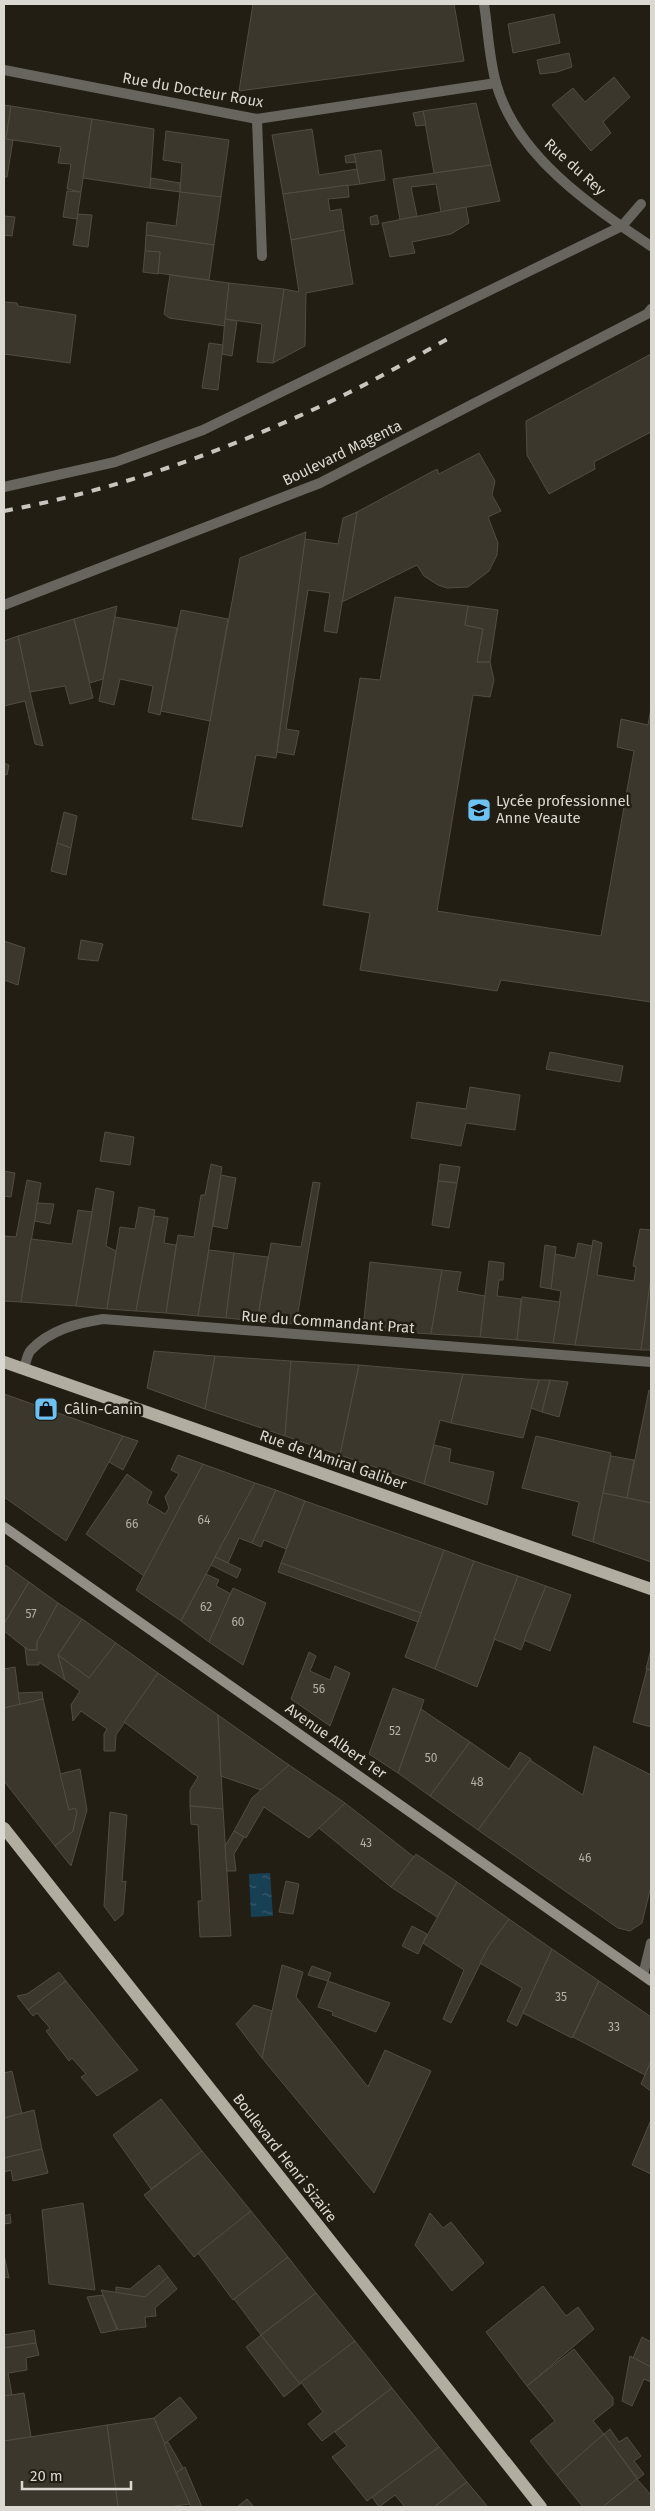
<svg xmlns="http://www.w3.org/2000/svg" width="655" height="2511" font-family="'Fira Sans',sans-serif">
<defs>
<pattern id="water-ripples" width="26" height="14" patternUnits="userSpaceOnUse" patternTransform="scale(1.25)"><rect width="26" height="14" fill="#184055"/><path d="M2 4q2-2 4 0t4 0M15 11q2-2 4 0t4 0" fill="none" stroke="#395b6c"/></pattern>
</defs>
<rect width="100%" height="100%" fill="#221e13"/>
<polygon fill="url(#water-ripples)" points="270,1873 273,1916 251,1917 249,1874"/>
<g fill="#3c372c" stroke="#524d41">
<polygon points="253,4 454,4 464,61 239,91"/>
<polygon points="554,14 560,43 513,53 508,24"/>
<polygon points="569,53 572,67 557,72 540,74 537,60"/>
<polygon points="614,77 630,97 603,122 611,133 591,151 552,105 573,88 585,102"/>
<polygon points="476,103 491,165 434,173 423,111"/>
<polygon points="4,105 11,106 6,139 13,140 7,177 4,177"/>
<polygon points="11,106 92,119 81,192 67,189 71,164 58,163 61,147 6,139"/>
<polygon points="423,111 426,125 416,126 413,113"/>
<polygon points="92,119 154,129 150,188 83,178"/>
<polygon points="312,129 319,175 357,169 360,184 283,194 272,135"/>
<polygon points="166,131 229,140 221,197 180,192 182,163 163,160"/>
<polygon points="381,150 385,180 360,184 354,154"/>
<polygon points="354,154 356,162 346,163 345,156"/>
<polygon points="491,165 500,201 441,212 436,184 411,187 417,216 400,220 393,179"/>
<polygon points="151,178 180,183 180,192 150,188"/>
<polygon points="348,185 349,197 328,199 330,211 341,209 344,230 291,240 283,194"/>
<polygon points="67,191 81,192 77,219 63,217"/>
<polygon points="180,192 221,197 214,245 146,235 147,222 176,226"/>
<polygon points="466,207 469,223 451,234 412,242 415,253 390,257 382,223"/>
<polygon points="78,214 92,215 88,247 73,245"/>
<polygon points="377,215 379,224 371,225 370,217"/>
<polygon points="4,216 15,217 12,236 4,235"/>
<polygon points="344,230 353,284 306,293 305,346 273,363 284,289 299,292 291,240"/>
<polygon points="146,235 214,245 209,280 158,273 160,252 145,251"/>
<polygon points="145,251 160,252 158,274 143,272"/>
<polygon points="170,275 229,283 225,326 169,318 164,314"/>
<polygon points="229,283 284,289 273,363 257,362 262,324 225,319"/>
<polygon points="4,302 17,303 18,306 76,315 70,363 4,354"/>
<polygon points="225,319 237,321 232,356 222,354"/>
<polygon points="209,343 223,345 218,390 202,388"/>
<polygon points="651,354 651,432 594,462 595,469 549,494 527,455 526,421"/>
<polygon points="479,453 495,481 492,495 501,511 488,517 498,543 497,555 489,571 468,587 447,588 438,585 424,576 417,565 342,602 357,512 437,469 439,474"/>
<polygon points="357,512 337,633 324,631 330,593 308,590 286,729 299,731 294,755 277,752 305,539 338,544 343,518"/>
<polygon points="306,532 276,758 256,755 242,827 192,819 240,558"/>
<polygon points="395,597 468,606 465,625 483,629 477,662 490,662 494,680 490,697 473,695 437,911 601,936 634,751 617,747 621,719 648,725 651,708 651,1002 501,980 497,991 360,970 370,913 323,905 360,678 380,680"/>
<polygon points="117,606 103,679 90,683 74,619"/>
<polygon points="468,606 498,610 490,662 477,662 483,629 465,625"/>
<polygon points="181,610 228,619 210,721 161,711"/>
<polygon points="115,617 177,628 160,715 148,712 153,686 120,679 114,705 99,701"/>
<polygon points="74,619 93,698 70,704 65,686 30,692 18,636"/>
<polygon points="18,636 30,692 43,746 35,744 25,701 4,706 4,641"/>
<polygon points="4,763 9,765 7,775 4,774"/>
<polygon points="64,812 77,816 71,848 57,843"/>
<polygon points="57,843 71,848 66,875 51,871"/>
<polygon points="81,940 103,944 98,961 78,959"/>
<polygon points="4,941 25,948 18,985 4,980"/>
<polygon points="550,1052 623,1066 620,1082 546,1069"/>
<polygon points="470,1087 520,1095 515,1130 466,1123 461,1146 411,1138 417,1102 466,1109"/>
<polygon points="105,1132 134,1137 130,1165 100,1161"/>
<polygon points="211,1164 222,1167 198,1316 166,1313 178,1235 194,1237 201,1195 205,1195"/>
<polygon points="440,1164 460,1167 457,1183 438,1181"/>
<polygon points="4,1171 15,1173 11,1197 4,1196"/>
<polygon points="221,1175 236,1178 227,1229 213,1226"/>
<polygon points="27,1180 41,1183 21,1302 4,1301 4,1236 16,1237"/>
<polygon points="438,1181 457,1183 449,1228 432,1225"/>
<polygon points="313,1182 320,1183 296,1324 257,1321 271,1243 301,1247"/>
<polygon points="96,1188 114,1192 106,1246 116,1251 107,1309 76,1306"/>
<polygon points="37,1203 54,1204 50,1224 35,1221"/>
<polygon points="139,1207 155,1210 136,1311 107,1309 120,1227 135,1229"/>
<polygon points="78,1210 92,1212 76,1306 21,1302 31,1239 72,1244"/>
<polygon points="154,1216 168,1218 164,1243 176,1245 166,1313 136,1311"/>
<polygon points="640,1229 651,1230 651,1278 641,1350 575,1345 593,1240 602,1243 597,1275 634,1281 636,1267 633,1266"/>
<polygon points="578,1243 592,1246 575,1345 553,1343 561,1291 551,1289 555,1254 575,1258"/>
<polygon points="545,1245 556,1247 551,1289 540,1287"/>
<polygon points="209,1250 234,1253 226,1318 198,1316"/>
<polygon points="234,1253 268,1257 257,1321 226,1318"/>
<polygon points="489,1261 504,1263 503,1280 499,1280 497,1296 521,1299 517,1340 480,1337"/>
<polygon points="370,1262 442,1270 431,1334 363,1329"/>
<polygon points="442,1270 461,1272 457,1291 485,1296 480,1337 431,1334"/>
<polygon points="650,1284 651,1284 651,1350 641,1350"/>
<polygon points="522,1297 560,1302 553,1343 517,1340"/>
<polygon points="154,1351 215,1356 205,1409 147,1388"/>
<polygon points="215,1356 291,1361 285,1436 205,1409"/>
<polygon points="291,1361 359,1365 340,1455 285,1436"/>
<polygon points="359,1365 463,1374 451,1423 440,1420 424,1484 340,1455"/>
<polygon points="463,1374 539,1380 523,1438 451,1423"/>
<polygon points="539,1380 550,1380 542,1412 531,1408"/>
<polygon points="550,1380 568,1382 559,1417 542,1412"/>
<polygon points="649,1390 651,1391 651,1503 627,1498"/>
<polygon points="4,1394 123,1436 66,1541 4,1497"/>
<polygon points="123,1436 138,1441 123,1470 109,1462"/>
<polygon points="536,1436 611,1453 593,1542 572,1535 579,1502 522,1488"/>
<polygon points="434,1445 451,1449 449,1462 494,1472 487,1505 424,1484"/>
<polygon points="178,1455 203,1464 144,1576 86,1534 127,1474 152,1492 147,1503 165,1514 169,1508 165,1497 179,1474 171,1470"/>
<polygon points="611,1456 634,1460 627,1498 603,1493"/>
<polygon points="203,1464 255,1483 181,1621 136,1590"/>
<polygon points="255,1483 276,1490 252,1543 239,1538 228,1563 215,1557"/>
<polygon points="276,1490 305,1501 286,1549 264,1540 261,1547 252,1543"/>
<polygon points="603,1493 651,1503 651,1562 593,1542"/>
<polygon points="305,1501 444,1550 421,1613 281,1563"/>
<polygon points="444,1550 474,1561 435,1669 405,1657"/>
<polygon points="215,1557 241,1569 237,1578 211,1565"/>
<polygon points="474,1561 518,1576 477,1687 435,1669"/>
<polygon points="281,1563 421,1613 418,1622 278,1572"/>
<polygon points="4,1564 29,1582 4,1624"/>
<polygon points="206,1574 219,1580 216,1586 231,1594 209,1642 181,1621"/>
<polygon points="518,1576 546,1586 521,1650 494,1639"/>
<polygon points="29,1582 58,1603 37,1642 37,1650 28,1650 4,1631 4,1624"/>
<polygon points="546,1586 571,1595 550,1651 524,1640"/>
<polygon points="233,1588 266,1603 243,1665 209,1642"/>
<polygon points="58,1603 82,1619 58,1655 65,1680 39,1662 39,1665 27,1665 25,1647 28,1650 37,1650 37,1642"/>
<polygon points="82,1619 116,1643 89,1678 58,1655"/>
<polygon points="116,1643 158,1673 116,1735 115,1751 104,1751 104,1734 107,1729 81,1711 73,1721 71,1705 80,1691 65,1680 58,1655 89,1678"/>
<polygon points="651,1649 651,1670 646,1669"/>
<polygon points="309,1652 316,1656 310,1671 330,1680 335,1666 350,1673 330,1726 291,1699"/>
<polygon points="15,1667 20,1705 4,1708 4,1669"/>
<polygon points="647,1669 651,1670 651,1727 633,1722"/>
<polygon points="158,1673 218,1715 223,1809 190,1806 190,1790 198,1777 124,1722"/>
<polygon points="393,1688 424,1700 398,1773 369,1754"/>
<polygon points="42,1692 43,1699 20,1705 18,1693"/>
<polygon points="43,1699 69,1810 75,1808 77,1812 73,1831 55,1846 4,1781 4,1708"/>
<polygon points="421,1709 470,1742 430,1796 398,1773"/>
<polygon points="218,1715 289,1765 261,1790 221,1776"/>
<polygon points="470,1742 509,1769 520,1752 531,1759 478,1830 430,1796"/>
<polygon points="594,1746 651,1775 651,1886 642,1923 630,1931 618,1928 478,1830 530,1760 583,1795"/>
<polygon points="289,1765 345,1803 309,1838 264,1807 246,1838 234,1831 252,1798"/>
<polygon points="80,1769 87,1810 71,1866 55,1846 73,1831 77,1812 75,1808 69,1810 60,1774"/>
<polygon points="345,1803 414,1857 391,1887 319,1828"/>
<polygon points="190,1806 223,1809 231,1936 200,1937 198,1901 202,1901 198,1825 191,1824"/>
<polygon points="110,1812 127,1815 122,1882 126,1881 123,1914 115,1921 104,1906"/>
<polygon points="234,1831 244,1837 234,1854 236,1871 227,1871 225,1846"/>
<polygon points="416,1854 457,1882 437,1917 391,1887"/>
<polygon points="286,1881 299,1884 293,1914 279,1912"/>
<polygon points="457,1882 509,1919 489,1946 451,2023 443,2019 464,1970 423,1943"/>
<polygon points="509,1919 552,1949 517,2026 507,2021 522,1988 480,1963 489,1946"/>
<polygon points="412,1926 427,1934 418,1954 402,1946"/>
<polygon points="552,1949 599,1981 572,2038 523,2013"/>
<polygon points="282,1965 303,1972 296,1997 368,2087 385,2050 431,2071 374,2193 262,2058"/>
<polygon points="312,1966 331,1973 328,1981 308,1975"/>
<polygon points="59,1972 66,1981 28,2010 17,1996 27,1994"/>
<polygon points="66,1981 138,2070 97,2096 81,2077 86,2074 72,2058 69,2061 46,2031 50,2028 37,2013 33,2016 28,2010"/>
<polygon points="328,1981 390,2003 376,2032 332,2015 333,2012 318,2007"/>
<polygon points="599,1981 651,2017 651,2061 645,2075 573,2037"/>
<polygon points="254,2005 272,2011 262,2058 236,2024"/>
<polygon points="651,2061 651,2091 641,2084"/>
<polygon points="12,2071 22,2114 4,2118 4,2073"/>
<polygon points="161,2099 202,2151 151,2189 113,2135"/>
<polygon points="34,2110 42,2149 4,2158 4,2118"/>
<polygon points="650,2122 651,2122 651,2174 632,2165"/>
<polygon points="42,2149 48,2173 13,2181 11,2170 4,2172 4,2158"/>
<polygon points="202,2151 251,2211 194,2257 144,2195"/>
<polygon points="83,2203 95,2290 49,2284 42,2210"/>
<polygon points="251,2211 288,2257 233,2300 198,2253"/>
<polygon points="430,2213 443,2228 451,2222 484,2263 452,2291 415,2245"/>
<polygon points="10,2214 11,2223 4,2224 4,2216"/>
<polygon points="4,2255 9,2278 4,2277"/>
<polygon points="288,2257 316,2293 261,2335 234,2299"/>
<polygon points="159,2265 168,2277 145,2297 116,2293 116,2287 130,2289"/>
<polygon points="168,2277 177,2289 155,2308 156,2316 145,2317 146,2327 118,2330 101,2290 145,2297"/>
<polygon points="543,2286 566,2316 578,2307 594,2329 527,2386 486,2332"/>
<polygon points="316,2293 355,2341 300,2384 261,2335"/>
<polygon points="103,2295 117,2330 101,2333 87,2297"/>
<polygon points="34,2330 36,2343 4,2348 4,2335"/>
<polygon points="261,2335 300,2384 284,2397 246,2347"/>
<polygon points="642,2337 651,2342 651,2367 633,2358"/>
<polygon points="355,2341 392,2388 322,2441 308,2424 323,2412 301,2382"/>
<polygon points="36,2343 39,2355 26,2358 27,2370 8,2373 12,2395 4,2396 4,2348"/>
<polygon points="574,2349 613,2398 613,2405 593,2421 604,2434 557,2475 530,2441 555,2421 527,2386"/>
<polygon points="630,2356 651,2367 651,2382 644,2379 632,2406 622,2401"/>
<polygon points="392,2388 439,2447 367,2501 332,2457 347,2446 335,2432"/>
<polygon points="24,2393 31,2437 4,2441 4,2396"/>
<polygon points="180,2397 197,2418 164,2444 154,2418"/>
<polygon points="154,2418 190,2504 168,2507 118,2507 107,2425"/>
<polygon points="107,2425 118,2507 4,2507 4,2441"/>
<polygon points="610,2429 619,2442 627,2437 641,2456 634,2461 644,2474 638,2479 604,2434"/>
<polygon points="604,2434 637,2479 603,2507 583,2507 557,2475"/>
<polygon points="168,2442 183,2468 176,2473 164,2444"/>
<polygon points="439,2447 467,2482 434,2507 405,2507 395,2495 379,2507 372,2497"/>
<polygon points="185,2467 202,2507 191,2507 176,2473"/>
<polygon points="637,2479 651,2495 651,2507 603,2507"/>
<polygon points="467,2482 488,2507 434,2507"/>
<polygon points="247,2499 254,2507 237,2507"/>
</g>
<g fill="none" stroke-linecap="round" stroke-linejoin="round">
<polyline stroke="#68655f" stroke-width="10" points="4,487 115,462 203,430 622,226 641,204"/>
<g stroke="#68655f" stroke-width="10">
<path d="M484 4C488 30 489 58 496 83 516 156 591 206 651 246"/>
<polyline points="4,70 257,119 496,83"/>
<polyline points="257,119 262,256"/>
<polyline points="4,605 320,483 647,314 651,309"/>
<path d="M24 1368C26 1363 27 1354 31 1350 50 1330 77 1323 103 1319L651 1362"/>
<polyline points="643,1975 651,1943"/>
</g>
<polyline stroke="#928e85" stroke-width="10" points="4,1527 651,1981"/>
<g stroke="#b2ada1" stroke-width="12">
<polyline points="4,1362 651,1589"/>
<polyline points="4,1828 541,2507"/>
</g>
<path stroke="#c8c5be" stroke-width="4" stroke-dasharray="9 9" stroke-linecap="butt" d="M4 511C122 489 240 446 348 393 383 376 417 356 451 337"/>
</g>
<defs>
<g id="school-square" transform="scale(1.25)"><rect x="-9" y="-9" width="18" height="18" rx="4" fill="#6dc2f3" stroke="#221e13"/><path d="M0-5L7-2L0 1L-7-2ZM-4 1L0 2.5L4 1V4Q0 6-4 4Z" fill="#111"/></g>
<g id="shop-square" transform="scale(1.25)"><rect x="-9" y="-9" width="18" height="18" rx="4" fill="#6dc2f3" stroke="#221e13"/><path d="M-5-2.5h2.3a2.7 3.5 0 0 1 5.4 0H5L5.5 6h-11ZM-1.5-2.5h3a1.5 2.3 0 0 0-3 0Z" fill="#111"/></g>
</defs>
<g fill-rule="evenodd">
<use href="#school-square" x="479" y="810"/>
<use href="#shop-square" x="46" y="1409"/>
</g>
<g text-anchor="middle" stroke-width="5" stroke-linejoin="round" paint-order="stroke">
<g font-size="12" fill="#b3b0a8">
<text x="204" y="1524">64</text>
<text x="132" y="1528">66</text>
<text x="206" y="1611">62</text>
<text x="31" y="1618">57</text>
<text x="238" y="1626">60</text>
<text x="319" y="1693">56</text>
<text x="395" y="1735">52</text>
<text x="431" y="1762">50</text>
<text x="477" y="1786">48</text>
<text x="366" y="1847">43</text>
<text x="585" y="1862">46</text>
<text x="561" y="2001">35</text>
<text x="614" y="2031">33</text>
</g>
<g font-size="15" fill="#dbd8d1" stroke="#221e13">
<text transform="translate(193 90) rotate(10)" y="5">Rue du Docteur Roux</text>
<text transform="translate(575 167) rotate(42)" y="5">Rue du Rey</text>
<text transform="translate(342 453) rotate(-26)" y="5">Boulevard Magenta</text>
<text transform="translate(328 1322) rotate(4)" y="5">Rue du Commandant Prat</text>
<text transform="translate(333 1460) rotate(19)" y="5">Rue de l'Amiral Galiber</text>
<text transform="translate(336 1741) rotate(35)" y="5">Avenue Albert 1er</text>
<text transform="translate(285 2158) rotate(52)" y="5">Boulevard Henri Sizaire</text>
</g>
<g font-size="15" fill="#dbd8d1" stroke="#221e13" text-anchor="start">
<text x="496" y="806">Lycée professionnel<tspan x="496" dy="17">Anne Veaute</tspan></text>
<text x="64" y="1414">Câlin-Canin</text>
</g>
</g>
<rect width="655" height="2511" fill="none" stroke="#dbd8d1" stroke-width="10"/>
<path d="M22 2481v8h109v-8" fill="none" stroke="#dbd8d1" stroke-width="2.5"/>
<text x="30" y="2481" font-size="15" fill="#dbd8d1" stroke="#221e13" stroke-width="4" paint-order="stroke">20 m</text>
</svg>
